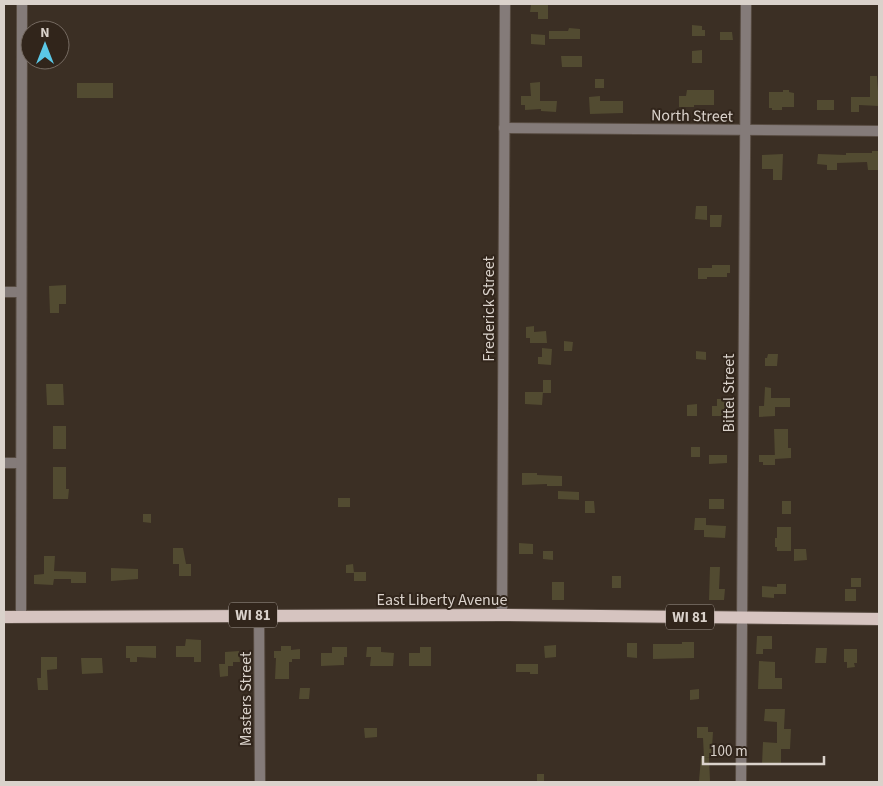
<svg xmlns="http://www.w3.org/2000/svg" width="883" height="786" font-family="'Source Sans 3',sans-serif">
<rect width="100%" height="100%" fill="#3b2f24"/>
<g fill="#524b31">
<polygon points="531,4 548,4 548,19 538,19 538,12 530,12"/>
<polygon points="692,25 702,26 702,30 705,30 705,36 692,36"/>
<polygon points="569,28 580,29 580,39 549,39 549,31 568,31"/>
<polygon points="720,32 732,32 733,40 720,40"/>
<polygon points="531,34 545,35 545,45 531,44"/>
<polygon points="702,50 702,63 692,63 692,51"/>
<polygon points="561,56 582,56 582,67 562,67"/>
<polygon points="870,76 877,76 879,106 859,105 859,112 851,112 851,97 870,97"/>
<rect x="595" y="79" width="9" height="9"/>
<polygon points="540,82 540,101 557,101 556,112 541,111 541,109 525,110 525,105 521,105 521,96 531,96 530,83"/>
<rect x="77" y="83" width="36" height="15"/>
<polygon points="687,90 714,90 714,105 694,105 694,107 679,107 679,96 686,96"/>
<polygon points="783,90 789,90 789,92 794,93 794,107 782,107 782,110 772,110 772,108 769,108 769,92 783,92"/>
<polygon points="600,96 600,101 623,101 623,113 590,114 589,97"/>
<rect x="817" y="100" width="17" height="10"/>
<polygon points="872,151 879,151 879,170 868,170 867,162 837,163 837,170 827,170 827,165 817,164 818,154 846,155 846,153 872,153"/>
<polygon points="783,154 782,180 773,180 773,169 762,169 762,155"/>
<polygon points="696,206 707,206 707,220 695,219"/>
<polygon points="710,215 722,215 721,227 710,227"/>
<polygon points="712,265 730,265 730,273 727,273 727,277 707,277 707,279 698,279 698,268 712,268"/>
<polygon points="66,285 66,304 59,304 59,313 50,313 49,286"/>
<polygon points="534,326 534,332 546,331 547,343 530,343 530,338 526,338 526,327"/>
<polygon points="564,341 573,342 572,351 564,351"/>
<polygon points="542,348 552,349 551,365 538,364 538,357 542,357"/>
<polygon points="696,351 706,352 706,360 696,359"/>
<polygon points="768,354 778,354 777,366 765,366 765,358 767,358"/>
<rect x="543" y="380" width="8" height="13"/>
<polygon points="46,384 63,384 64,405 47,405"/>
<polygon points="765,387 771,388 771,398 790,398 790,407 775,407 775,416 759,417 759,406 764,406"/>
<polygon points="525,392 543,392 542,405 525,404"/>
<polygon points="717,399 725,399 725,416 712,416 712,406 717,406"/>
<polygon points="697,404 697,416 687,416 687,405"/>
<rect x="53" y="426" width="13" height="23"/>
<polygon points="774,429 788,429 788,448 791,448 791,458 775,459"/>
<rect x="691" y="447" width="9" height="10"/>
<polygon points="709,455 727,455 727,463 709,464"/>
<polygon points="759,455 775,455 775,465 763,465 763,462 759,462"/>
<polygon points="53,467 66,467 66,489 69,489 68,499 53,499"/>
<polygon points="522,473 537,473 537,475 562,476 562,486 547,486 547,484 522,485"/>
<polygon points="558,491 579,492 579,500 558,499"/>
<rect x="338" y="498" width="12" height="9"/>
<rect x="709" y="499" width="15" height="10"/>
<polygon points="585,501 594,501 595,513 585,513"/>
<rect x="782" y="501" width="9" height="13"/>
<polygon points="143,514 151,514 151,523 143,522"/>
<polygon points="695,518 706,518 706,525 726,526 725,538 704,537 704,530 694,530"/>
<polygon points="777,527 791,527 791,551 777,551 777,547 775,547 775,538 777,538"/>
<polygon points="519,543 533,544 533,554 519,554"/>
<polygon points="173,548 183,548 186,564 191,564 191,576 179,576 179,564 173,564"/>
<polygon points="794,549 806,549 807,560 794,561"/>
<polygon points="543,551 553,551 553,560 543,559"/>
<polygon points="44,556 55,556 54,571 86,572 86,583 71,583 71,579 54,579 53,585 34,584 34,575 44,574"/>
<polygon points="353,564 354,573 346,573 346,565"/>
<polygon points="710,567 720,567 719,589 725,589 724,600 709,600"/>
<polygon points="111,568 138,569 138,579 111,581"/>
<rect x="354" y="572" width="12" height="9"/>
<rect x="612" y="576" width="9" height="12"/>
<rect x="851" y="578" width="10" height="9"/>
<rect x="552" y="582" width="12" height="18"/>
<polygon points="777,584 786,584 786,594 774,594 774,598 762,597 762,586 777,587"/>
<rect x="845" y="589" width="11" height="12"/>
<polygon points="757,636 772,636 772,649 763,649 763,654 756,654"/>
<polygon points="186,639 201,640 201,662 194,662 194,657 176,657 176,646 185,646"/>
<polygon points="682,642 694,642 694,658 653,659 653,644 682,644"/>
<polygon points="627,643 637,643 637,658 627,657"/>
<polygon points="556,645 556,657 545,658 544,646"/>
<polygon points="126,646 156,646 156,658 137,657 137,662 130,662 130,658 126,658"/>
<polygon points="281,646 291,646 291,650 300,649 300,659 292,659 292,662 289,662 289,679 275,679 276,658 274,658 274,651 281,651"/>
<polygon points="332,647 347,647 347,657 344,657 344,665 321,666 321,653 332,653"/>
<polygon points="367,647 381,647 381,652 394,653 393,666 370,666 371,657 366,657"/>
<polygon points="420,647 431,647 431,666 409,666 409,653 420,653"/>
<polygon points="816,648 827,648 826,663 815,663"/>
<polygon points="844,649 857,649 857,663 854,663 855,667 847,668 847,662 844,662"/>
<polygon points="239,651 240,662 233,662 233,666 228,666 228,676 220,677 219,664 225,664 225,652"/>
<polygon points="41,657 57,657 57,669 47,670 48,690 38,690 37,678 41,678"/>
<polygon points="81,658 102,658 103,673 82,674"/>
<polygon points="759,661 775,662 775,678 782,678 782,689 758,689"/>
<polygon points="516,664 538,664 538,674 530,674 530,672 516,672"/>
<polygon points="300,688 310,688 309,699 299,699"/>
<polygon points="699,689 699,699 690,700 690,690"/>
<polygon points="765,709 785,709 784,729 791,729 790,749 781,749 781,765 762,764 763,742 777,743 777,722 764,721"/>
<polygon points="697,727 708,727 708,732 713,732 712,748 722,748 723,757 704,758 703,738 697,738"/>
<polygon points="364,728 377,728 377,737 365,738"/>
<polygon points="701,758 709,758 710,781 699,781"/>
<rect x="537" y="774" width="7" height="8"/>
</g>
<g fill="none" stroke-linecap="round" stroke-linejoin="round">
<g stroke="#584c42" stroke-width="12">
<g id="minor">
<polyline points="504,128 879,131"/>
<polyline points="4,292 20,292"/>
<polyline points="4,463 20,463"/>
<polyline points="259,615 260,782"/>
<polyline points="21,617 22,4"/>
<polyline points="741,782 746,4"/>
</g>
</g>
<g stroke="#584c42" stroke-width="12">
<polyline id="tertiary" points="502,615 505,4"/>
</g>
<g stroke="#584c42" stroke-width="14">
<polyline id="primary" points="4,617 502,615 879,619"/>
</g>
<use href="#minor" stroke="#847b79" stroke-width="10"/>
<use href="#tertiary" stroke="#847b79" stroke-width="10"/>
<use href="#primary" stroke="#d6c4c0" stroke-width="12"/>
</g>
<g text-anchor="middle" stroke-width="4" stroke-linejoin="round" paint-order="stroke">
<g fill="#31251b" stroke="#a79e96" stroke-width="1">
<rect x="229" y="602.5" width="48" height="25" rx="4"/>
<rect x="666" y="604.5" width="48" height="25" rx="4"/>
</g>
<g font-size="15" font-weight="bold" fill="#dad2cb">
<text x="253" y="620">WI 81</text>
<text x="690" y="622">WI 81</text>
</g>
<g font-size="16" fill="#dad2cb" stroke="#31251b">
<text transform="translate(692 115) rotate(1)" y="6">North Street</text>
<text transform="translate(488 309) rotate(-90)" y="6">Frederick Street</text>
<text transform="translate(728 393) rotate(-90)" y="6">Bittel Street</text>
<text x="442" y="605">East Liberty Avenue</text>
<text transform="translate(245 699) rotate(-90)" y="6">Masters Street</text>
</g>
</g>
<rect width="883" height="786" fill="none" stroke="#dad2cb" stroke-width="10"/>
<g transform="translate(45 45)"><circle r="24" fill="#31251b" stroke="#756a61"/>
<path d="M0-4L9 19L0 12L-9 19Z" fill="#5bc8e7"/>
<text y="-8" font-size="14" font-weight="bold" text-anchor="middle" fill="#dad2cb">N</text>
</g>
<path d="M703 756v8h121v-8" fill="none" stroke="#dad2cb" stroke-width="2.5"/>
<text x="710" y="756" font-size="15" fill="#dad2cb" stroke="#31251b" stroke-width="4" paint-order="stroke">100 m</text>
</svg>
